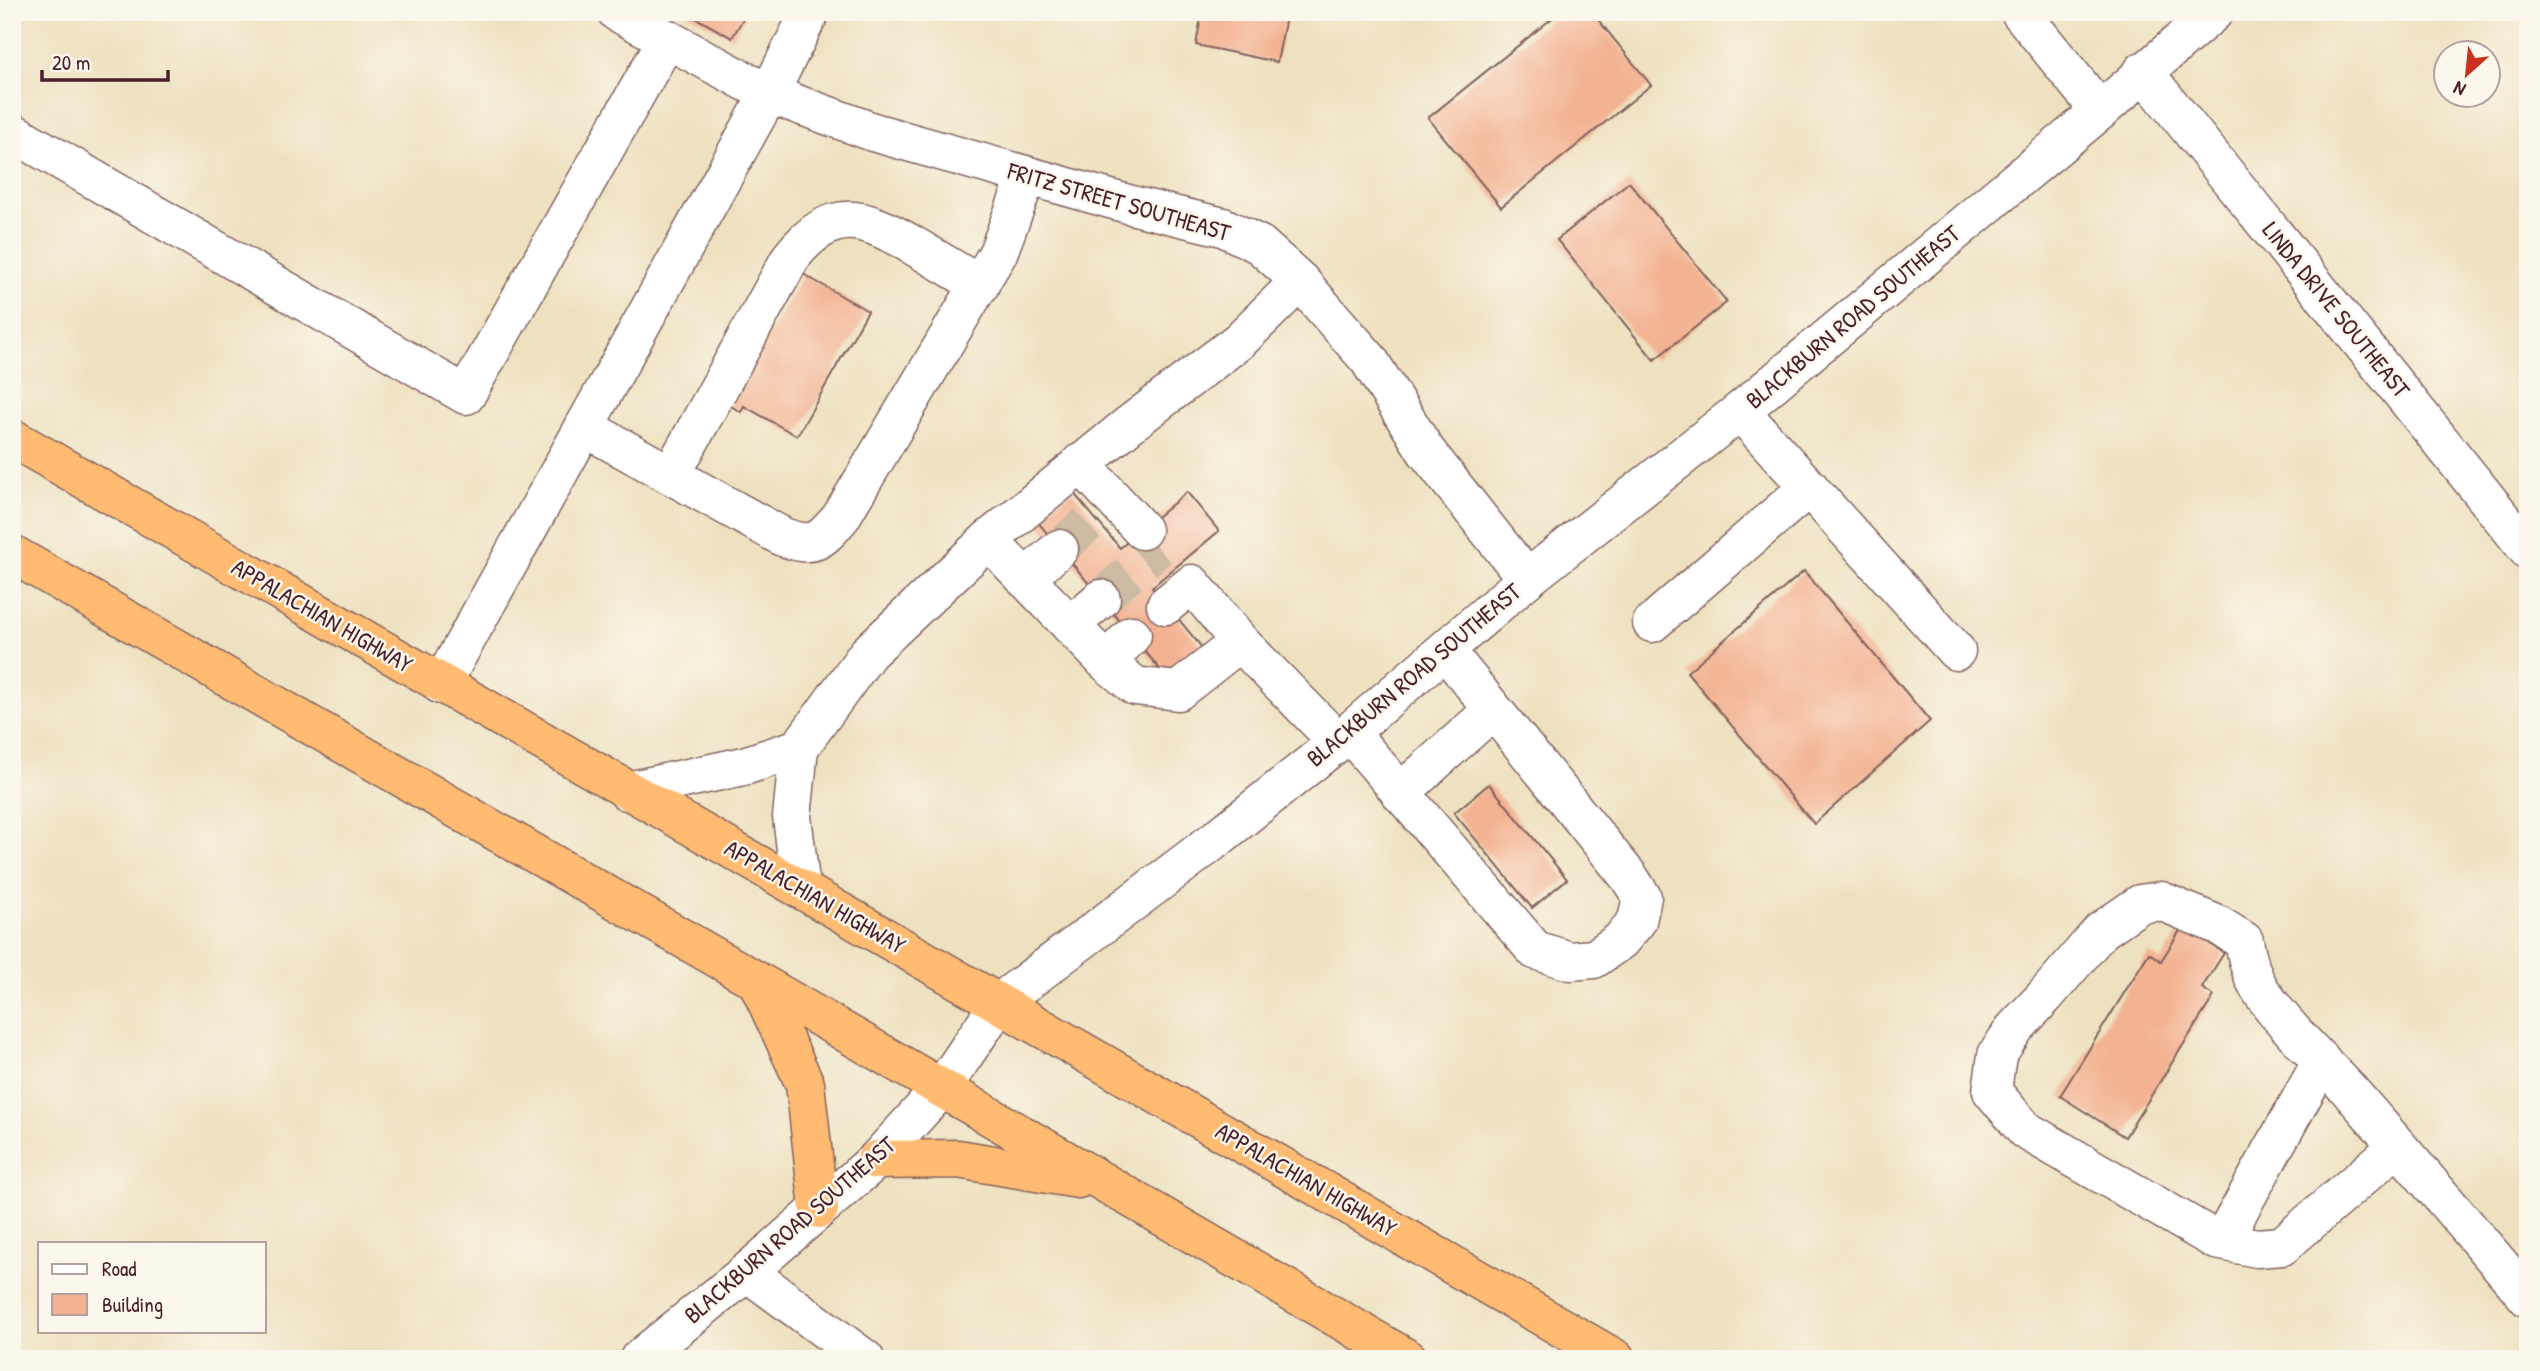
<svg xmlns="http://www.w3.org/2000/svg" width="2540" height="1371" font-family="'Patrick Hand',sans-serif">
<rect width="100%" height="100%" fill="#fbf7ec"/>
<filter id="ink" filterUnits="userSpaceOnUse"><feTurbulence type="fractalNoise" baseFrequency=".0143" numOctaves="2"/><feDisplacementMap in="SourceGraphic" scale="14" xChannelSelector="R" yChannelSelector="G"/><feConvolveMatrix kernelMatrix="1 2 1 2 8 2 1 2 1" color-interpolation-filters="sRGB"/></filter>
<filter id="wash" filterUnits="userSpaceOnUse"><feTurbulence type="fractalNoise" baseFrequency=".00686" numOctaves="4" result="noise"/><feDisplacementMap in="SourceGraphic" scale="28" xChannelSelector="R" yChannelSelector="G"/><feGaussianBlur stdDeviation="1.57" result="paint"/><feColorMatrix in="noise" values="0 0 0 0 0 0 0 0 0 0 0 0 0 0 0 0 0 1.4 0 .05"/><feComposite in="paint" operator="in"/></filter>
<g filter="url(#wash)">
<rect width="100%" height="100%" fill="#eee1c0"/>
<g id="blocks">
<g fill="#f3b393">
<polygon points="685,12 747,12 732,38"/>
<polygon points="1202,12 1287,12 1277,62 1196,45"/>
<polygon points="1560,12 1592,12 1651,85 1501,207 1428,118"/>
<polygon points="1629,182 1727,302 1654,360 1557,240"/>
<polygon points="803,274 868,311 797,436 744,406 741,412 729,405"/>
<polygon points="1072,491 1120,548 1187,492 1219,531 1152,587 1204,650 1168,679 1036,520"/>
<polygon points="1804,571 1930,721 1814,824 1687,672"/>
<polygon points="1489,784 1567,879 1532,908 1454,813"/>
<polygon points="2183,926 2224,953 2202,988 2214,996 2125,1137 2060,1096 2149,953 2161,961"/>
</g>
</g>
</g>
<g filter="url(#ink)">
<use href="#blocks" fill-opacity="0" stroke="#83635f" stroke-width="2"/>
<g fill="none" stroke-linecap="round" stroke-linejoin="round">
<g stroke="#cdbaa2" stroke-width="38" stroke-dasharray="38 19" stroke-linecap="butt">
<polyline points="1059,549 1094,518"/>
<polyline points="1101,599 1158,548"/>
</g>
<g stroke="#83635f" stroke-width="41">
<g id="minor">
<polyline points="617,12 769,94 873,132 1135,206 1223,227 1260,245 1300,281 1369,360 1426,451 1527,579"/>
<polyline points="2020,12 2100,111"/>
<polyline points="2143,71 2528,550"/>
<polyline points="12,132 466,395 667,39"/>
<polyline points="1740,411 1956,651"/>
<path d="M584 427 783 537C814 548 820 542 841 517L998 253 1027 176"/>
<polyline points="1080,463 1142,530"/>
<path d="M671 475 791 257C832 205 863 216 914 246 936 259 958 272 980 285"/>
<polyline points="988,540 1106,662 1135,686 1178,691 1240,642 1338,742"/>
<polyline points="1025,579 1059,549"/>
<polyline points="1166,605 1192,584 1240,642"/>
<polyline points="1652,623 1809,487"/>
<polyline points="1070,625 1101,599"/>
<polyline points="1106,662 1132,635"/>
<polyline points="441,685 769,94 810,12"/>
<polyline points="1349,732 1535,950 1570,961 1594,959 1620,941 1637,921 1642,897 1629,877 1445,650"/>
<polyline points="627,791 744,766 799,748"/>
<polyline points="1400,793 1493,710"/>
<polyline points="801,889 792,817 799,748 868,653 988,540 1130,424 1239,341 1300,281"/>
<path d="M2398 1146 2282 1246 2257 1248 2216 1240 2025 1130 1992 1091 1997 1055 2014 1029 2046 995 2101 931 2140 904 2161 901 2218 925 2244 941C2247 958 2251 976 2261 991 2286 1028 2320 1059 2350 1091 2410 1160 2469 1228 2528 1298"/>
<polyline points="2222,1241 2322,1061"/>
<polyline points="747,1272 865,1359"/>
<polyline points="639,1359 747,1272 876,1160 942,1088 1000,1002 1219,837 1338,742 1527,579 1740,411 2100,111 2214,12"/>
</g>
</g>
<g stroke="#83635f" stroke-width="41">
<g id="highway">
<path d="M12 438C548 743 1082 1050 1616 1359"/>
<polyline points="12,554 757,981 1408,1359"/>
<polyline points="757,981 805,1084 819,1209"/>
<polyline points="876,1160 958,1159 1078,1179"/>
</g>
</g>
<use href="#minor" stroke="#fff" stroke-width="38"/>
<use href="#highway" stroke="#ffbb71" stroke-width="38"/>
</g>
</g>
<g text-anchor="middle" stroke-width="5" stroke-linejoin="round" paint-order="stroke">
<g font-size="24" fill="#4a1f2b" stroke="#fbf7ec">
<text transform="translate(1119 202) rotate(16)" y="8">FRITZ STREET SOUTHEAST</text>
<text transform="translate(2336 310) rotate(51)" y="8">LINDA DRIVE SOUTHEAST</text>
<text transform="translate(1853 317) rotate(-40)" y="8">BLACKBURN ROAD SOUTHEAST</text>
<text transform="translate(322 616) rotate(30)" y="8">APPALACHIAN HIGHWAY</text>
<text transform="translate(1414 675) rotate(-40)" y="8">BLACKBURN ROAD SOUTHEAST</text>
<text transform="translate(815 897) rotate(30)" y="8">APPALACHIAN HIGHWAY</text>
<text transform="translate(1306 1180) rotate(30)" y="8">APPALACHIAN HIGHWAY</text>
<text transform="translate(790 1230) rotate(-41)" y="8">BLACKBURN ROAD SOUTHEAST</text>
</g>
</g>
<rect width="2540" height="1371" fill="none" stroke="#fbf7ec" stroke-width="42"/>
<rect x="38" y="1242" width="228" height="91" fill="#fbf7ec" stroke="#b4a19f" stroke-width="2"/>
<rect x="52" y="1264" width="35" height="10" fill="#ffffff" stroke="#b4a19f" stroke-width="2"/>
<text x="102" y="1276" font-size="21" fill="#4a1f2b">Road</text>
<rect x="52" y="1294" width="35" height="21" fill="#f3b393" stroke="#b4a19f" stroke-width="2"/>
<text x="102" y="1312" font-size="21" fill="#4a1f2b">Building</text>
<g transform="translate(2467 74) rotate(207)"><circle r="33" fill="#fbf7ec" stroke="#b4a19f" stroke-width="2"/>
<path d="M0-5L12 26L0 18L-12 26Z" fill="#c8321e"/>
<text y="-10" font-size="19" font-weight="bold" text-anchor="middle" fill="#4a1f2b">N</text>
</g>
<path d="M42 70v10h126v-10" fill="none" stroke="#4a1f2b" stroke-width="3.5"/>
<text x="52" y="70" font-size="21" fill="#4a1f2b" stroke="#fbf7ec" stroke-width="5" paint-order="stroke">20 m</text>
</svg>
